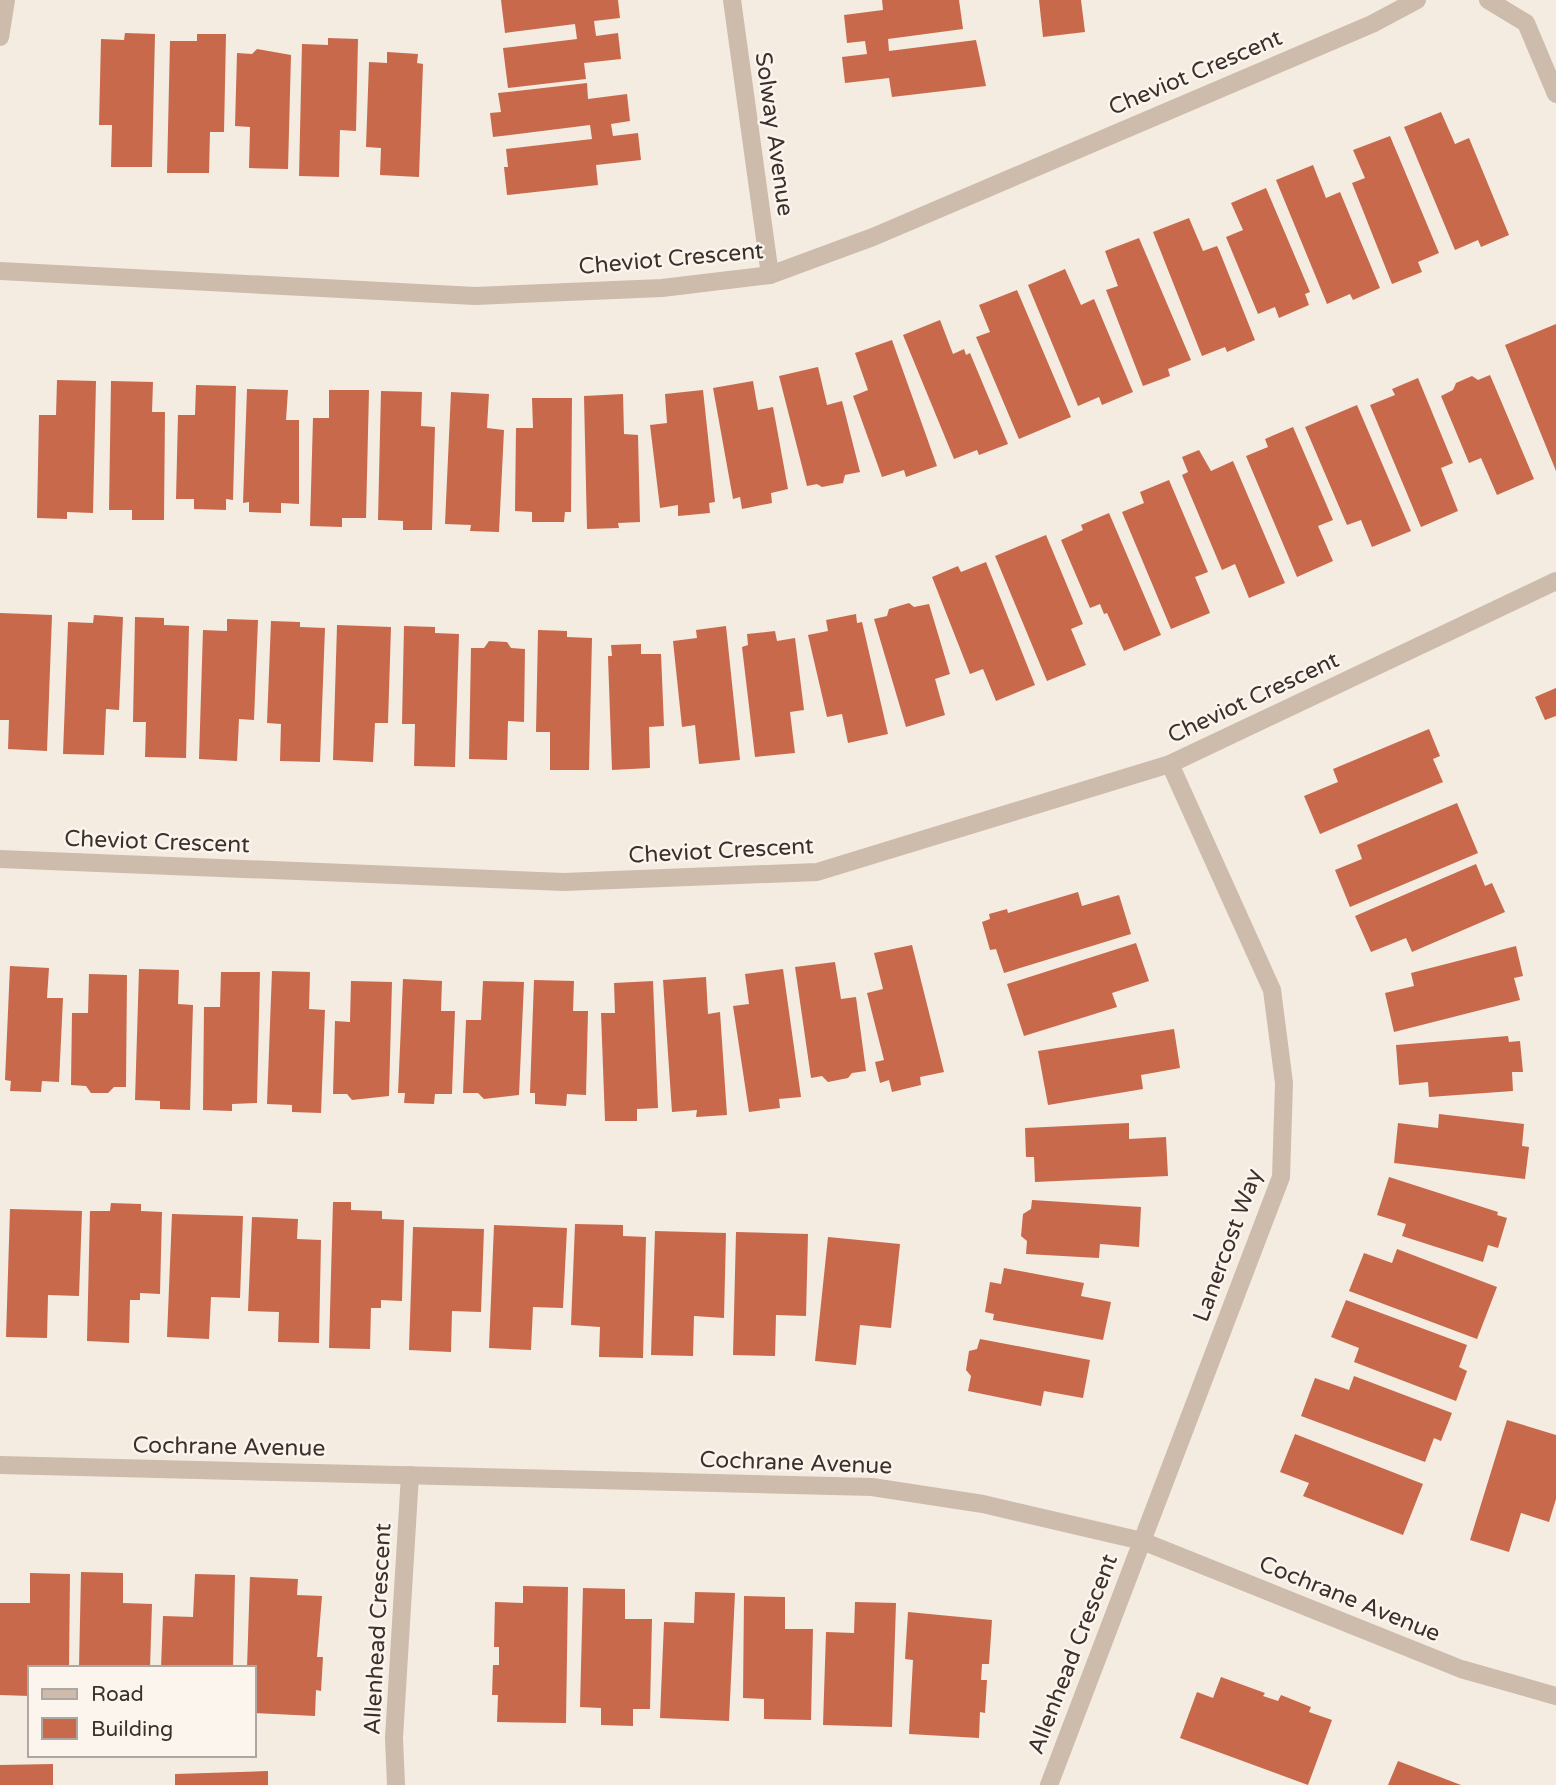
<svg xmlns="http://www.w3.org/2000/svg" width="1556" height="1785" font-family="'Varela Round',sans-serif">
<rect width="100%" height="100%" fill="#f4ebe1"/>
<g fill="#c8694b">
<polygon points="501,0 618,0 620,18 594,21 596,36 618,33 621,59 584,63 586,79 508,88 503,48 577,39 575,24 505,33"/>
<polygon points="882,0 959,0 963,29 888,39 889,51 976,40 986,86 892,97 889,78 845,83 842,57 867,54 865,41 847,43 844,15 883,10"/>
<polygon points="1039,0 1081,0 1085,32 1043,37"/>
<polygon points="125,33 155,34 152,167 111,167 112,125 99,125 101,39 124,40"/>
<polygon points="197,34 226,34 224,132 210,132 209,173 167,173 170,41 197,41"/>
<polygon points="328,38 358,39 356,131 340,130 339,177 299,176 302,44 328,45"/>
<polygon points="257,49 291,55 288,169 249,168 250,127 235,126 237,53 252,54"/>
<polygon points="387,52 418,54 417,63 423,64 419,177 380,175 381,148 366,147 369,62 387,63"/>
<polygon points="587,83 588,99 627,94 630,121 611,124 613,136 638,133 641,160 596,165 598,185 507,195 504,167 508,167 506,149 592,139 590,125 493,137 490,113 501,112 498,93"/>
<polygon points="1441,112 1455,144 1469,138 1509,235 1481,247 1478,240 1455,250 1404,127"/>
<polygon points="1390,136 1439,253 1418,262 1422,272 1392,284 1352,183 1365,178 1353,150"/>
<polygon points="1313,165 1326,198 1340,192 1380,288 1353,300 1350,294 1327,304 1276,180"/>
<polygon points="1266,188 1310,292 1305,294 1309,305 1279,318 1275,307 1258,314 1226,237 1243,230 1231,203"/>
<polygon points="1189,218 1203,251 1217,246 1219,250 1255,340 1227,352 1225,347 1202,356 1153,232"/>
<polygon points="1139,238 1191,360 1168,369 1170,376 1143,386 1106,290 1118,286 1105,251"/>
<polygon points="1065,269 1081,305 1094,299 1133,392 1102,405 1099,397 1078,406 1028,285"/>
<polygon points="1017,290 1071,417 1019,439 976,337 990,332 979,305"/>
<polygon points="940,320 953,354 964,349 966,355 970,353 1008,444 979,455 977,450 954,459 903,335"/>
<polygon points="1556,324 1556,471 1505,345"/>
<polygon points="892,340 937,466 906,477 904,470 882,477 853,396 868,390 855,353"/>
<polygon points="818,367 827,405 842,401 860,472 845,475 843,483 822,487 817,484 807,486 779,376"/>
<polygon points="1490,375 1534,479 1497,495 1481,458 1469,463 1441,396 1453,390 1456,383 1472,376 1478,380"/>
<polygon points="1418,378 1453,463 1441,468 1458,511 1421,527 1370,405 1395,395 1392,389"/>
<polygon points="57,380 96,381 93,513 67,512 67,519 37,518 39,415 56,415"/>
<polygon points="111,381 153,382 152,412 165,412 164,520 132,520 132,510 109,510"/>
<polygon points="753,381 758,410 773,407 788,489 771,493 772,503 742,509 740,497 733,499 713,388"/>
<polygon points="196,385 236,386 233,500 226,499 226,510 194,509 194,499 176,499 178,415 195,415"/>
<polygon points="247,389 288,390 286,420 299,420 299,504 281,503 281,513 249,512 249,502 243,503"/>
<polygon points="329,390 369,390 366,518 342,518 342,527 310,526 313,418 329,418"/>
<polygon points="703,390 715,502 709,503 710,513 678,516 678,505 660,508 650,425 667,423 665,394"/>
<polygon points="381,391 422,392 421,426 435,427 432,530 403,530 403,521 378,520"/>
<polygon points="451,392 489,394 487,428 504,430 499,532 470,531 471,525 445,524"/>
<polygon points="623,394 624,434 638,435 640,522 618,523 619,528 587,529 584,396"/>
<polygon points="532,398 572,398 571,512 565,512 564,522 532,522 532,512 515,511 516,428 533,428"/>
<polygon points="1357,405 1411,531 1372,547 1361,520 1347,525 1305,427"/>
<polygon points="1293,427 1333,520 1318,526 1333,561 1297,577 1246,456 1268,447 1265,439"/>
<polygon points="1199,450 1211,471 1233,461 1285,583 1249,598 1235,564 1222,570 1182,475 1188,472 1182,457"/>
<polygon points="1169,480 1208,572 1195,577 1210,613 1171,629 1122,512 1144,503 1140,492"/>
<polygon points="1109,513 1161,635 1124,651 1107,613 1104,614 1100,604 1090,608 1061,540 1083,530 1081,525"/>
<polygon points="1046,535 1083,624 1071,629 1086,665 1047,681 995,556"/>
<polygon points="986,562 1035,685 996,701 983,669 970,674 932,577 958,566 961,572"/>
<polygon points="909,603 914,607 929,604 950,674 935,679 945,715 906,727 874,619 887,616 889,609"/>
<polygon points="0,613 52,615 47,751 8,749 9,720 0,720"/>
<polygon points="856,614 857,623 862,622 888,734 848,743 842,714 827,717 808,635 828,631 826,620"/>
<polygon points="94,615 123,617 119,710 106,709 104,755 63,754 68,622 93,623"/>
<polygon points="135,617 164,618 164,625 189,626 186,758 145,757 146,722 133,722"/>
<polygon points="227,619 258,620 254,720 239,719 237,761 199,759 203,630 227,631"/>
<polygon points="271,621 300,622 300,627 325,628 320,762 280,761 281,724 267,723"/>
<polygon points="337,625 391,627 388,723 375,723 373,762 333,760"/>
<polygon points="404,626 435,627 435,633 459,634 455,767 414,766 415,724 402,724"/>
<polygon points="726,626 740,760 699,764 695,725 682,727 673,641 697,638 696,630"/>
<polygon points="538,630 567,631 567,637 592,638 589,770 550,770 550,732 536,732"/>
<polygon points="775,631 777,641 795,638 804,710 790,712 795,753 755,757 742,647 748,645 747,634"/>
<polygon points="489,641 507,642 511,648 525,649 524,722 508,721 507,760 469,759 471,648 484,648"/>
<polygon points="641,644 641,654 661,654 664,726 649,727 650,768 612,770 608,656 612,656 611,645"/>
<polygon points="1556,688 1556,716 1545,720 1535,697"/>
<polygon points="1429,729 1440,756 1433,759 1443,782 1320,834 1304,796 1338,782 1333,769"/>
<polygon points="1457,803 1478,853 1350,907 1335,870 1362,859 1357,845"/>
<polygon points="1476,864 1485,886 1492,883 1505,912 1412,952 1406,938 1371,952 1355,916"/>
<polygon points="1078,892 1082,906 1119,895 1131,934 1004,973 996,949 990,950 982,922 990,919 989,914 1007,909 1008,913"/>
<polygon points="1136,943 1149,981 1112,993 1117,1007 1024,1036 1007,984"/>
<polygon points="912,945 944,1072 920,1077 921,1085 892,1092 889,1080 880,1083 875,1062 884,1060 867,993 883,989 874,953"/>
<polygon points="1516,946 1523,976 1514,978 1520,1000 1394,1032 1385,993 1414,986 1411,973"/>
<polygon points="835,962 841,999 856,997 866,1071 852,1073 848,1078 828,1082 822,1076 811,1078 795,967"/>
<polygon points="10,966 49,968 47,998 63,998 59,1082 42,1081 41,1092 10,1091 11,1081 5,1080"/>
<polygon points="139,969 179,970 178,1004 193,1005 190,1110 160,1109 160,1101 135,1100"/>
<polygon points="783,969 801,1097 779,1099 780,1108 749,1112 733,1006 749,1004 745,974"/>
<polygon points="272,971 310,972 309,1009 325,1010 321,1113 292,1112 292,1105 267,1104"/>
<polygon points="221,972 260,972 257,1103 232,1104 232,1111 203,1110 204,1007 220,1007"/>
<polygon points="89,974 127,975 126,1087 114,1087 108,1093 91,1093 86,1086 71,1085 72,1013 88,1013"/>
<polygon points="706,977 708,1014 720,1012 727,1115 696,1117 697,1110 672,1112 663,980"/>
<polygon points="403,979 442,981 441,1011 455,1011 452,1094 435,1094 434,1104 404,1103 405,1093 398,1093"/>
<polygon points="534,980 574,981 573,1011 588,1011 586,1095 567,1094 566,1106 535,1104 535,1093 530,1093"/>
<polygon points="351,981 392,982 389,1096 352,1100 347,1094 333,1094 335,1021 350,1022"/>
<polygon points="483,981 524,982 519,1095 484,1099 478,1093 463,1093 466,1020 481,1020"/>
<polygon points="653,981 658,1108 637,1109 637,1121 605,1121 601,1013 615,1013 614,983"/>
<polygon points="1174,1029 1180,1068 1141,1075 1143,1089 1048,1105 1038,1051"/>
<polygon points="1508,1036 1509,1042 1520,1041 1523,1072 1512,1072 1513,1091 1429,1097 1428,1082 1399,1085 1396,1045"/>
<polygon points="1439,1114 1524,1124 1522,1146 1529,1147 1525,1179 1394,1163 1398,1123 1438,1128"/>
<polygon points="1129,1123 1129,1139 1166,1137 1168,1176 1035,1182 1034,1157 1026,1157 1025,1128"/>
<polygon points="1389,1177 1498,1212 1497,1215 1507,1218 1498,1248 1488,1245 1483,1262 1402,1236 1406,1224 1377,1215"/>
<polygon points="1032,1200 1141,1207 1139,1247 1100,1244 1099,1258 1026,1254 1027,1241 1021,1236 1023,1214 1031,1209"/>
<polygon points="333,1202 351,1202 351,1210 382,1211 382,1219 404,1220 402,1301 381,1300 381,1308 371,1308 370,1349 329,1348"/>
<polygon points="111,1203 141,1204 141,1211 162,1212 160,1294 140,1293 140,1300 130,1300 129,1343 87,1341 90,1211 110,1211"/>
<polygon points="10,1209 82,1211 79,1296 48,1295 47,1338 6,1337"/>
<polygon points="172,1214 243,1216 240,1298 211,1297 209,1339 167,1337"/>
<polygon points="252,1217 298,1219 297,1239 321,1240 319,1343 278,1342 279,1312 248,1311"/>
<polygon points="575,1224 623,1225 623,1236 646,1237 643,1358 599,1357 600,1327 571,1325"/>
<polygon points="494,1225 567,1228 563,1308 533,1307 531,1350 489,1348"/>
<polygon points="413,1227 484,1229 481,1312 452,1311 451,1352 409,1350"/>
<polygon points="655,1231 726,1233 724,1318 694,1316 693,1356 651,1355"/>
<polygon points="736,1232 808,1234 806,1316 776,1315 775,1356 733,1355"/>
<polygon points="828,1237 900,1244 891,1328 860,1325 856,1365 815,1361"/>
<polygon points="1397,1249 1497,1287 1477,1339 1349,1291 1364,1253 1392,1263"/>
<polygon points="1004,1268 1084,1283 1081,1296 1111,1302 1103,1340 993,1320 994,1314 985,1312 990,1282 1001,1284"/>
<polygon points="1346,1300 1467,1345 1459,1367 1467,1371 1456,1401 1354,1362 1359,1348 1331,1337"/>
<polygon points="980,1339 1090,1360 1083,1398 1044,1391 1041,1406 968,1391 971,1376 966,1370 969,1351 977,1349"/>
<polygon points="1354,1376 1452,1413 1441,1441 1434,1438 1425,1462 1301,1416 1315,1378 1349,1390"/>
<polygon points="1507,1420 1556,1435 1556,1499 1549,1522 1521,1513 1509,1552 1470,1540"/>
<polygon points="1295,1434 1423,1484 1403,1535 1303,1496 1309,1483 1280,1472"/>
<polygon points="81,1572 123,1573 123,1603 152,1604 150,1668 79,1668"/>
<polygon points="30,1573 70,1574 69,1668 30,1668 30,1696 0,1695 0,1603 30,1603"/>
<polygon points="195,1574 235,1575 233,1668 161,1668 163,1616 193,1617"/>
<polygon points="250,1577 298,1579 297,1595 322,1596 317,1657 323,1657 321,1691 316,1690 315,1716 254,1713 254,1668 247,1668"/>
<polygon points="523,1586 568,1587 566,1723 497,1722 498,1695 492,1695 493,1665 499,1665 499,1647 494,1647 495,1602 523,1603"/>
<polygon points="583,1588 625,1589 625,1619 652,1619 650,1709 633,1709 633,1726 601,1725 601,1708 580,1707"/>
<polygon points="695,1592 735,1593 729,1721 660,1718 664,1622 694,1623"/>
<polygon points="744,1596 785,1597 785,1629 813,1629 811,1720 764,1719 764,1699 743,1698"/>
<polygon points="855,1602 896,1603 892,1727 823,1725 826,1632 854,1633"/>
<polygon points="908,1612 992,1620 989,1664 982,1664 981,1680 987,1680 985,1713 980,1712 979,1738 909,1734 913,1660 905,1659"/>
<polygon points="1221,1677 1265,1693 1263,1696 1278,1701 1281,1695 1311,1707 1309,1712 1332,1720 1308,1785 1180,1738 1197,1692 1213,1698"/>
<polygon points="1398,1761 1461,1785 1388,1785"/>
<polygon points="53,1764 53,1785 0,1785 0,1765"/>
<polygon points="268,1771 268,1785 175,1785 175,1774"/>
</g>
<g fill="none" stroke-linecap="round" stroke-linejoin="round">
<g stroke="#cdbbac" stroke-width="18">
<polyline points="732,0 770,275"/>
<polyline points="1488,0 1526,23 1556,94"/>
<polyline points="0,271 475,296 662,288 770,275 873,237 1372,24 1417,0"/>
<polyline points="0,859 564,882 817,872 1170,764 1556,581"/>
<polyline points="0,1465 872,1487 983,1504 1142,1541 1461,1669 1556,1696"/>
<polyline points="396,1785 394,1738 410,1475"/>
<polyline points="1049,1785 1281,1177 1284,1083 1272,990 1170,764"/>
</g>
<polyline stroke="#cdbbac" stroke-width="18" points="0,37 6,0"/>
</g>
<g text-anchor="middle" stroke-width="5" stroke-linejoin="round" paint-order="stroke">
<g font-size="23" fill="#3b302b" stroke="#fbf5ee">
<text transform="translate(1195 72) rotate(-23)" y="8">Cheviot Crescent</text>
<text transform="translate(775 134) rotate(82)" y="8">Solway Avenue</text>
<text transform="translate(671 258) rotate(-5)" y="8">Cheviot Crescent</text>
<text transform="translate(1253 697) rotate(-25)" y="8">Cheviot Crescent</text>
<text transform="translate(157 841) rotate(2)" y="8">Cheviot Crescent</text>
<text transform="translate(721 850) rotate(-3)" y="8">Cheviot Crescent</text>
<text transform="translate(1227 1245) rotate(-70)" y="8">Lanercost Way</text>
<text transform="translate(229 1446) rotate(1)" y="8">Cochrane Avenue</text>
<text transform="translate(796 1462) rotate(2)" y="8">Cochrane Avenue</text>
<text transform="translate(1350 1598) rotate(22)" y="8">Cochrane Avenue</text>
<text transform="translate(377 1629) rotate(-87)" y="8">Allenhead Crescent</text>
<text transform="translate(1072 1654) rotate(-69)" y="8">Allenhead Crescent</text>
</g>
</g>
<rect x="28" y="1666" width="228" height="91" fill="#fbf5ee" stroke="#aea6a0" stroke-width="2"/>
<rect x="42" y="1689" width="35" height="10" fill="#cdbbac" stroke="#aea6a0" stroke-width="2"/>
<text x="91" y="1701" font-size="21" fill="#3b302b">Road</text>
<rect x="42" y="1718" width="35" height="21" fill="#c8694b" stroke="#aea6a0" stroke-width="2"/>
<text x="91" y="1736" font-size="21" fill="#3b302b">Building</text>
</svg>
